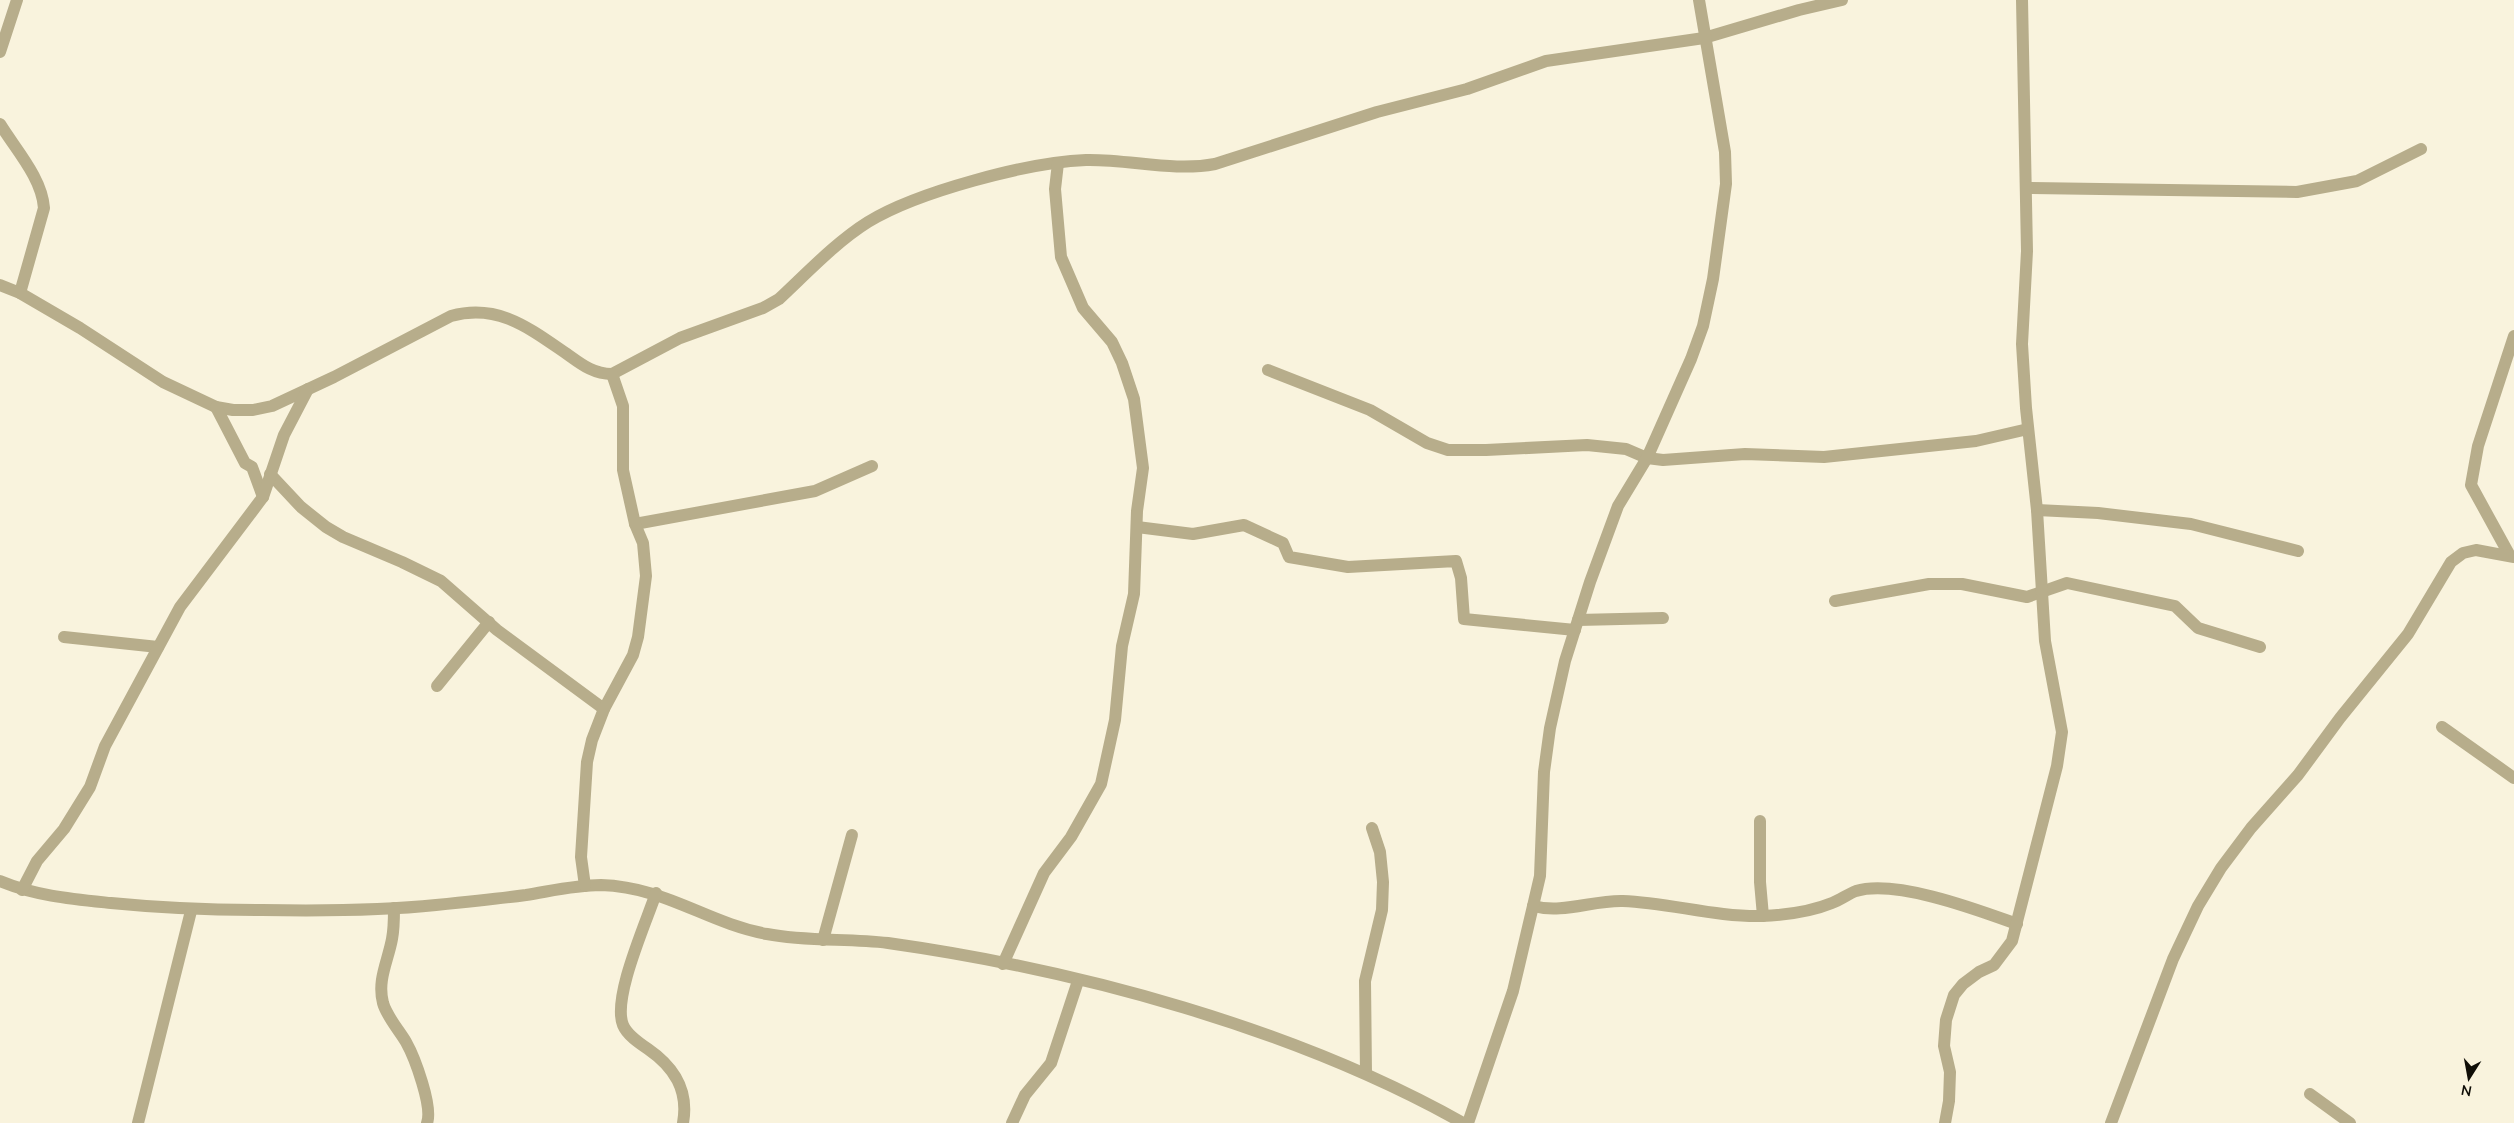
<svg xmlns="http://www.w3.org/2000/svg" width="2514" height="1123" font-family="'Nunito Sans',sans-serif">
<rect width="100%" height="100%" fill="#f9f3dd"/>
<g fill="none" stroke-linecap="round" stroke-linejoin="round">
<g stroke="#b7ad8b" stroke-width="12">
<polyline points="0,52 17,0"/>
<path d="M0 124C16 150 42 178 44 208L20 293"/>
<polyline points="2026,188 2297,192 2357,181 2421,149"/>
<path d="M0 285 20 293 80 328 163 382 216 407 233 410H253L272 406 334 377 451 316C498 303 529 328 567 354 581 364 593 374 612 374L680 338 763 308 779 299C807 273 836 242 868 222 917 192 1029 162 1086 160 1129 159 1173 172 1215 164L1377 112 1467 89 1546 61 1704 38 1799 10 1842 0"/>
<polyline points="1268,370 1370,410 1427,443 1448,450 1486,450 1587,445 1626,449 1647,458 1663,460 1745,454 1824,457 1976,441 2028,429"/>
<polyline points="216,407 245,463 252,467 263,497"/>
<polyline points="270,474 301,507 326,527 343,537 402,562 441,581 497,630 604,709"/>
<polyline points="2037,510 2098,513 2191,524 2298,551"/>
<polyline points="635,524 815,491 872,466"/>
<polyline points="1137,527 1193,534 1244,525 1283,543 1289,557 1348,567 1456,561 1461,578 1464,619 1575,630"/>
<polyline points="2510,556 2471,485 2478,446 2514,336"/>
<polyline points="1835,601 1929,584 1962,584 2027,597 2067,583 2175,606 2198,628 2260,647"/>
<polyline points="1578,620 1663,618"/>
<polyline points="64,637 158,647"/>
<polyline points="437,686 489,622"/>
<polyline points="2442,727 2514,778"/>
<polyline points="1760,821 1760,882 1763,916"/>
<path d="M0 881C36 896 72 899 111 903 161 908 211 910 262 910 320 911 378 911 436 905 466 902 496 899 526 895 551 891 576 885 601 885 666 887 707 923 767 934 807 942 848 938 888 943 1079 970 1294 1028 1463 1123"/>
<polyline points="585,886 581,857 587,762 592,740 604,709 633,655 638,637 646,576 643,543 635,524 623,470 623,406 612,374"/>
<polyline points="22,890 37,861 64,829 90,787 105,746 180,607 263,497 284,435 308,389"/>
<path d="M656 893C646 923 612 998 623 1025 627 1035 639 1043 648 1049 674 1067 689 1090 683 1123"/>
<path d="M1533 906C1563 914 1593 900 1623 901 1670 903 1715 917 1762 916 1787 915 1810 912 1832 903 1840 900 1848 894 1856 891 1896 879 1978 910 2017 924"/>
<path d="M394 908C394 918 394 929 392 939 388 961 377 980 383 1003 387 1017 399 1030 406 1042 415 1058 433 1107 427 1123"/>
<polyline points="823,940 852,835"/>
<polyline points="1003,964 1044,873 1071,837 1101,784 1115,720 1122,646 1134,594 1137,511 1143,468 1134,399 1122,363 1112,342 1083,308 1061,257 1055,189 1058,163"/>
<polyline points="1366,1073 1365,981 1382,910 1383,882 1380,852 1372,828"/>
<polyline points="2310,1094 2350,1123"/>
<polyline points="138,1123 191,911"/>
<polyline points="1012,1123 1025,1095 1051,1063 1078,981"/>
<polyline points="1468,1123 1513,991 1533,906 1540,876 1544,772 1550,728 1565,661 1590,582 1618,506 1647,458 1691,359 1703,326 1713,279 1726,184 1725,152 1699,0"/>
<polyline points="1945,1123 1949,1101 1950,1072 1944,1046 1946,1020 1954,995 1963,984 1979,972 1994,965 2012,941 2057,766 2062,732 2045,641 2037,510 2026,408 2022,344 2027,251 2022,0"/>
<polyline points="2111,1123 2173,959 2198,906 2221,868 2251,828 2298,775 2340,718 2408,634 2451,562 2463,553 2476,550 2514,557"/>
</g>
</g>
<g transform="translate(2469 1078) rotate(191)" stroke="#f9f3dd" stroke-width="4" paint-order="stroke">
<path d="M0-4L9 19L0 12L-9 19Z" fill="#100e07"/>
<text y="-8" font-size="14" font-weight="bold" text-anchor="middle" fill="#100e07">N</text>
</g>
</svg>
